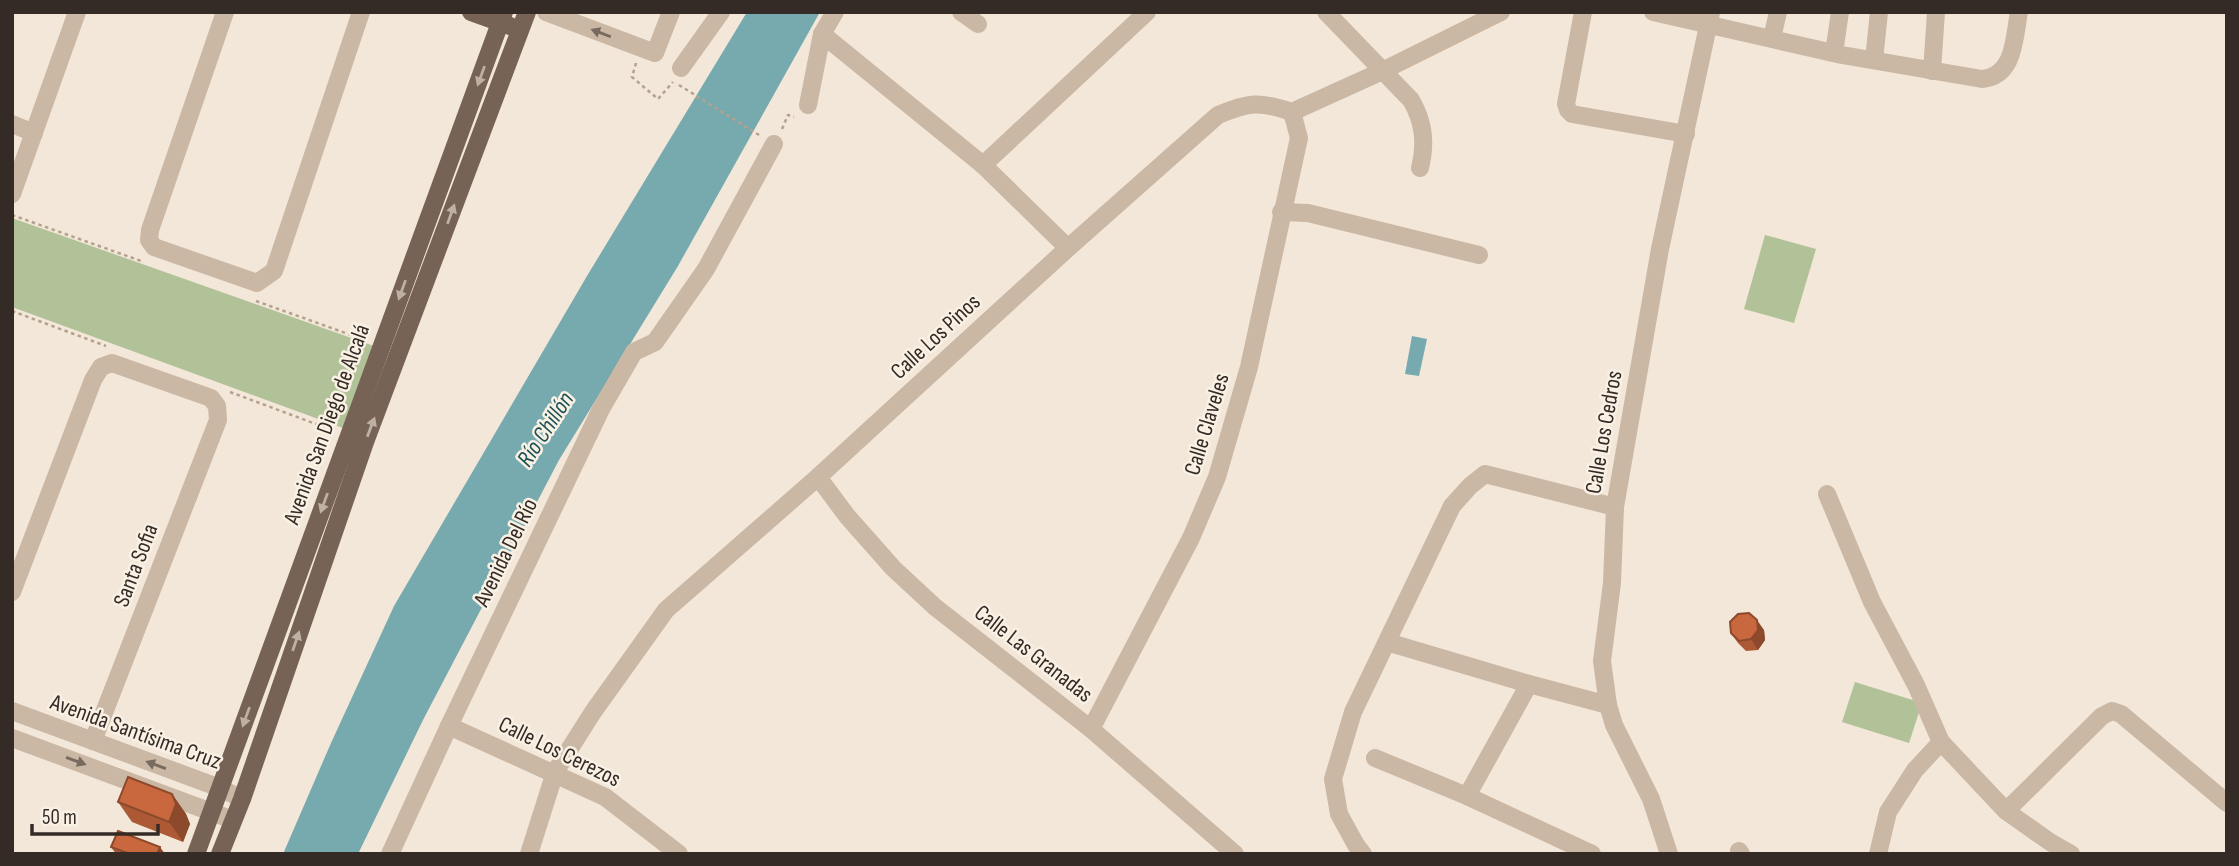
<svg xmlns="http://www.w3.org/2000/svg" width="2239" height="866" font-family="'Sofia Sans Condensed',sans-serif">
<rect width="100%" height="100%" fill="#f2e7d8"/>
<g fill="#b1c198">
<polygon points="12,218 374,346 343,428 12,307"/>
<polygon points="1765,235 1816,249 1794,323 1744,309"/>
<polygon points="1855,682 1922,703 1909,743 1842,722"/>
</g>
<g fill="#77aaaf">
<polygon points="747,12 820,12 678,266 559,460 423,720 358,854 283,854 331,743 394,606 587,276"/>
<polygon points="1412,336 1427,339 1419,376 1405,374"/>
</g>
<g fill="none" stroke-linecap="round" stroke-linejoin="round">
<g stroke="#b5a18e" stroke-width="2.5" stroke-dasharray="3.5 3.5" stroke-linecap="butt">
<polyline points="636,63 632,77 658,99 673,82"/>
<polyline points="679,85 759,135"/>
<polyline points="782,129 788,115 794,117"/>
<polyline points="12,215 144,262"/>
<polyline points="256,301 365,340"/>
<polyline points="12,311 106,346"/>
<polyline points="230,392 332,430"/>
</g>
<g stroke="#cab7a4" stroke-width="18">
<polyline points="225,12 150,230 149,240 154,247 257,283 274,271 361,12"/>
<polyline points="546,12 655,53 671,12"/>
<polyline points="961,12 978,24"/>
<path d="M1326 12 1411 100C1424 122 1426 143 1420 168"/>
<polyline points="1583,12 1566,104 1568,110 1572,114 1686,134"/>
<path d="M1653 12 1842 55 1982 79C2015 76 2014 38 2019 12"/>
<polyline points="822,34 983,165 1068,248"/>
<polyline points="1772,38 1778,12"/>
<polyline points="1834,53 1840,12"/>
<polyline points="1874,60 1879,12"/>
<polyline points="681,68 721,12"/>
<polyline points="1932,71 1936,12"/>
<polyline points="808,105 822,34 835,12"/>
<polyline points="12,124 34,133"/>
<polyline points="983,165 1147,12"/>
<polyline points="12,194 77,12"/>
<polyline points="1281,212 1308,213 1479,255"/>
<polyline points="818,477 847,516 893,568 935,607 1091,729 1235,854"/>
<polyline points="1827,494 1872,602 1916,685 1941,742 2006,811 2050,842 2071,854"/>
<polyline points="12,592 93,380 101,367 112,363 211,398 217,406 218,420 93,741"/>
<polyline points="1387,642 1529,684 1608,705"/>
<polyline points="12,711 220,788 242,799"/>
<polyline points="449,726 605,797 679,854"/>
<polyline points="1091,729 1191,538 1217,477 1249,367 1299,138 1292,112"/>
<polyline points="12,738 233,820"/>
<polyline points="1375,758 1467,796 1592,854"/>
<polyline points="1467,796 1529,684"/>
<polyline points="2006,811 2102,716 2112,711 2121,714 2227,803"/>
<polyline points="1739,851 1741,854"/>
<polyline points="390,854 449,726 601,409 634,352 655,342 706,269 774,144"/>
<path d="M529 854 555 772 593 712 666 610 818 477 1068 248 1218 115C1249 102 1260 101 1292 112L1378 73 1501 12"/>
<polyline points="1363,854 1356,845 1339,814 1333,779 1353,712 1452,506 1470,486 1485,474 1615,507"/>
<polyline points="1669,854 1651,799 1614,725 1608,705 1602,661 1612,583 1615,507 1660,249 1711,12"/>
<polyline points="1878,854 1888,812 1915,770 1941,742"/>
</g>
<g stroke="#776356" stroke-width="18">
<polyline points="471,12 510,26"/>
<polyline points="196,854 504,12"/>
<polyline points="220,854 242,799 365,442 527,12"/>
</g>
</g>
<g fill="#ad5936">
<polygon points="1764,630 1765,640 1758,650 1746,651 1738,643 1731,633"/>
<polygon points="172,794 186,814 190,824 183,842 132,822 118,802"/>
<polygon points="111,847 165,854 116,854"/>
</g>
<g fill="#8d492c">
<polygon points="1757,620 1764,630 1765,640 1758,650 1751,639"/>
<polygon points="172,794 186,814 190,824 183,842 169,822"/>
<polygon points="160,847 165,854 157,854"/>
</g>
<g fill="#c9683f" stroke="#8d492c" stroke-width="2">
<polygon points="1749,613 1757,620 1758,630 1751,639 1739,641 1731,633 1730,622 1738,614"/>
<polygon points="128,777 172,794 176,804 169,822 118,802"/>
<polygon points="118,831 160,847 157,854 130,854 111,847"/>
</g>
<defs><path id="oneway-solid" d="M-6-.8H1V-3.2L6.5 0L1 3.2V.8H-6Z" transform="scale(1.75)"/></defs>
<g fill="#786a5f">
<use href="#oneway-solid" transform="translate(601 33) rotate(-159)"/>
<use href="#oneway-solid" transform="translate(76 761) rotate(20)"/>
<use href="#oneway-solid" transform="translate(156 765) rotate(-160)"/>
</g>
<g fill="#beb1a4">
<use href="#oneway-solid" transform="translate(481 76) rotate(110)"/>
<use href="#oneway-solid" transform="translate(451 214) rotate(-70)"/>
<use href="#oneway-solid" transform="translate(402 290) rotate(110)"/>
<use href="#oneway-solid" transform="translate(371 427) rotate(-69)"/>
<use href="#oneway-solid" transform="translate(324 503) rotate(110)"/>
<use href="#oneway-solid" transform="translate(296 641) rotate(-71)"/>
<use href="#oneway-solid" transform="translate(246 717) rotate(110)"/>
</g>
<g text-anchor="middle" stroke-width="5" stroke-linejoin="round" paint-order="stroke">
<g font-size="23" fill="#352b26" stroke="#f9f1e4">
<text transform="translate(935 336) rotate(-43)" y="8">Calle Los Pinos</text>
<text transform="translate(326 424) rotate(-70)" y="8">Avenida San Diego de Alcalá</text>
<text transform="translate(1206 424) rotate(-73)" y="8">Calle Claveles</text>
<text transform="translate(1603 432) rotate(-80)" y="8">Calle Los Cedros</text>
<text transform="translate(505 552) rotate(-64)" y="8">Avenida Del Río</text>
<text transform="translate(135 565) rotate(-69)" y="8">Santa Sofia</text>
<text transform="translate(1034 653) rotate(38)" y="8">Calle Las Granadas</text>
<text transform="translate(136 731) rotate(20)" y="8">Avenida Santísima Cruz</text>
<text transform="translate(560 751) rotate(26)" y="8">Calle Los Cerezos</text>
</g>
<g font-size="24" font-style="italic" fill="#1b5057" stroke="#f9f1e4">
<text transform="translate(545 429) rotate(-57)" y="8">Río Chillón</text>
</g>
</g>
<rect width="2239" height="866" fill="none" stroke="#352b26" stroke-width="28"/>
<path d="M32 824v10h126v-10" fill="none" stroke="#352b26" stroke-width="3.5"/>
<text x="42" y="824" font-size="21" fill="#352b26" stroke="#f9f1e4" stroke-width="5" paint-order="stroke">50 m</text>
</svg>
